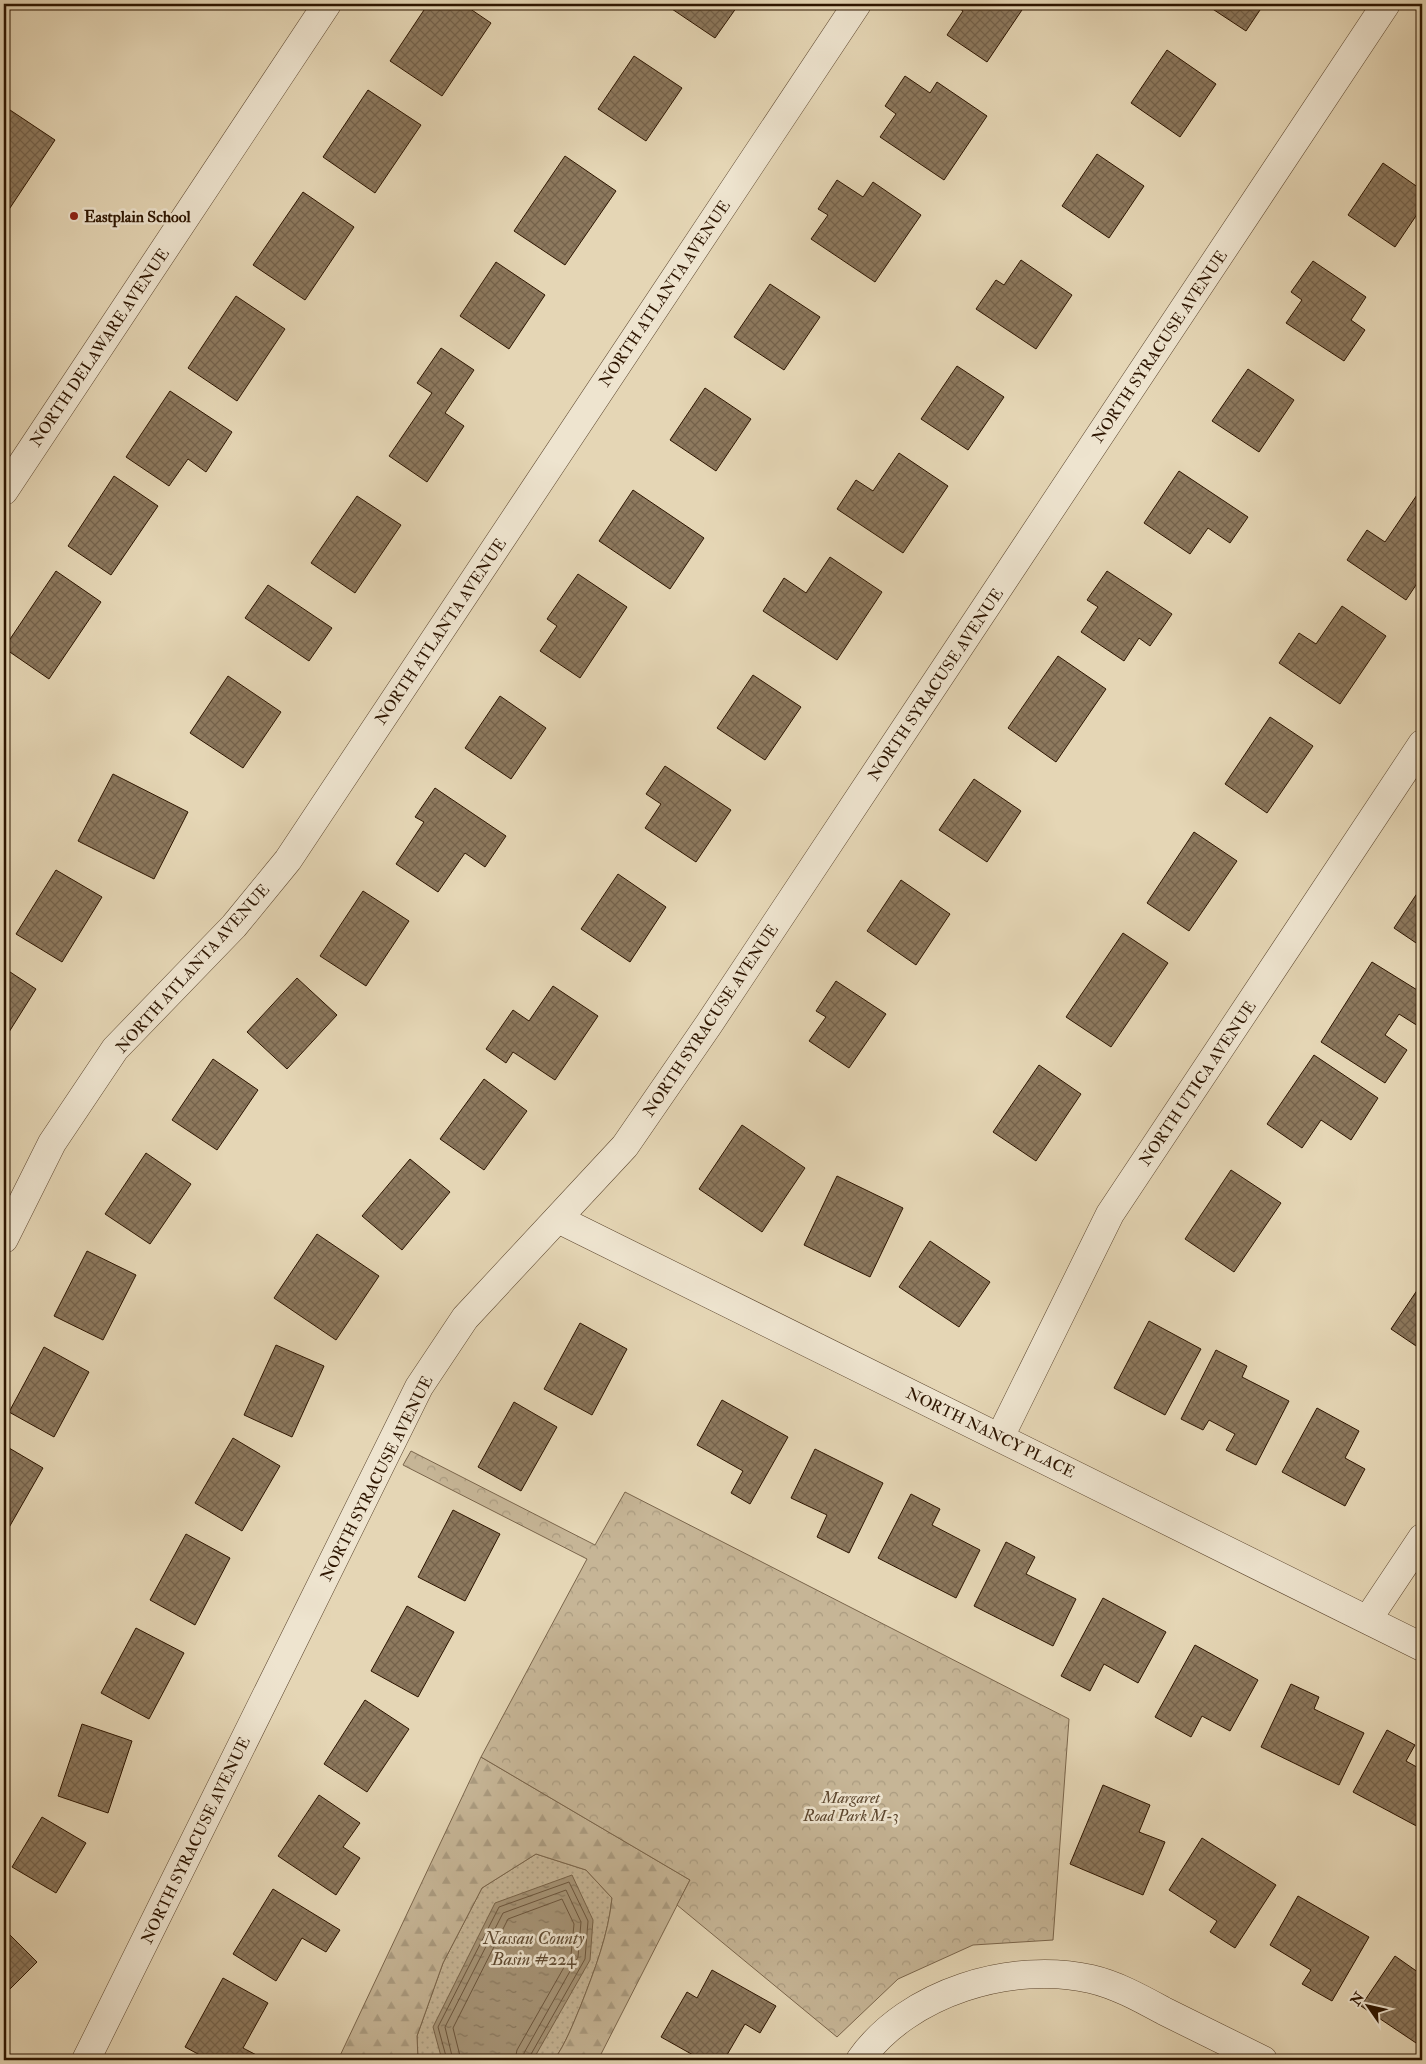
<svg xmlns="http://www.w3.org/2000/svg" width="1426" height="2064" font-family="'IM FELL Double Pica',serif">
<defs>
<pattern id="grass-dots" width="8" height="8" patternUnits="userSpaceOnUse" patternTransform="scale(1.25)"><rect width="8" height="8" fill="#c6b596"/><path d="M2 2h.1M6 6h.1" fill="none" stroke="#aa9b80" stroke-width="1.8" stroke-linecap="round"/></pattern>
<pattern id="forest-firs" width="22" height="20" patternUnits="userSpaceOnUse" patternTransform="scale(1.25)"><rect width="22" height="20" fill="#c6b596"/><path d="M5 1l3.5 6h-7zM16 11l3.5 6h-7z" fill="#aa9b80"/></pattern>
<pattern id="park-crowns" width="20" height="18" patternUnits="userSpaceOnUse" patternTransform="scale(1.25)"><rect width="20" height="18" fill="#c6b596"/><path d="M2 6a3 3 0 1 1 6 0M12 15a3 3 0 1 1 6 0" fill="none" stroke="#aa9b80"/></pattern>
<pattern id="water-ripples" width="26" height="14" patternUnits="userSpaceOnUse" patternTransform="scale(1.25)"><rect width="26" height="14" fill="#a69477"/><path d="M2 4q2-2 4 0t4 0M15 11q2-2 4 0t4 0" fill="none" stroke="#88785f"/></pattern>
<pattern id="building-cross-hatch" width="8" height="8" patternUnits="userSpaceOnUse" patternTransform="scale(1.25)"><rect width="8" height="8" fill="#8d795e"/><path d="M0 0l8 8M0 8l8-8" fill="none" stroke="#74624b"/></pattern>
</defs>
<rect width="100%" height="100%" fill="#e5d6b5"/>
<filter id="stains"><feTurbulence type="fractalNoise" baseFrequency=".004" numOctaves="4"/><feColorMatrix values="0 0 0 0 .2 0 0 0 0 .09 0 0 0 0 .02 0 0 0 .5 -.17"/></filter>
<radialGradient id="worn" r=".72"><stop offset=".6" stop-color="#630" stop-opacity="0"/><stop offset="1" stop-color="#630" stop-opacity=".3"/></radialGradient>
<path fill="url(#grass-dots)" stroke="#7a654b" d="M536 1854 586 1870 612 1898C608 1936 595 1969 581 2005 573 2024 566 2043 554 2060H418L417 2036 443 1963 482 1888Z"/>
<path fill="url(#forest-firs)" stroke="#7a654b" d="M481 1757 690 1880 598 2060H554C566 2043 573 2024 581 2005 595 1969 608 1936 612 1898L586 1870 536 1854 482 1888 443 1963 417 2036 418 2060H338Z"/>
<polygon fill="url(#park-crowns)" stroke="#7a654b" points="411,1451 595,1545 625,1492 1069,1719 1053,1940 973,1945 898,1979 837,2037 677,1905 690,1880 481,1757 587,1559 403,1465"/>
<polygon fill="url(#water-ripples)" stroke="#766147" points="572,1875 593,1920 590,1960 533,2060 442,2060 433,2027 495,1903"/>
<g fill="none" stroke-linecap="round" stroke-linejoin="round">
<g stroke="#6a543c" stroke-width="1">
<polyline points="447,2060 438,2027 499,1907 569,1882 588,1921 585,1959 530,2056 529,2060"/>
<polyline points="453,2060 445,2027 503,1913 566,1890 581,1922 578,1957 524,2053 523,2060"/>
<polyline points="461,2060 453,2028 508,1919 562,1899 574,1924 571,1955 517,2050 515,2060"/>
</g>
</g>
<g fill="url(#building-cross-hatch)" stroke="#2d1500">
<polygon points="428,4 463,4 491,23 442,96 390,61"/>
<polygon points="671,4 739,4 715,38 669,7"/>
<polygon points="953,4 1026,4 987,62 947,35 963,11"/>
<polygon points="1205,4 1264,4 1246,31"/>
<polygon points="1167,50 1216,84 1180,137 1131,103"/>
<polygon points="634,56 682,88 646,141 598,109"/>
<polygon points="905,76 930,93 937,82 987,116 944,180 880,137 896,114 885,106"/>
<polygon points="368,90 421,125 375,193 323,157"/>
<polygon points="4,106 55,140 4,217"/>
<polygon points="1097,154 1144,186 1109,238 1062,206"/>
<polygon points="565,156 616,191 565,265 514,231"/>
<polygon points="1383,163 1422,190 1422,207 1395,247 1348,215"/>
<polygon points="837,180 863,197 873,182 921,215 875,282 811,239 828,215 818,209"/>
<polygon points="303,192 354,227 305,300 253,265"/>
<polygon points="1021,260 1072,295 1036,349 976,309 996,280 1004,285"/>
<polygon points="1313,261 1366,297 1351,320 1365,330 1344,361 1286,323 1302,300 1291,292"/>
<polygon points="496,262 545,295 509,349 460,316"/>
<polygon points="770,284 820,317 784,370 734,337"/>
<polygon points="236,296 285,329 237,401 188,368"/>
<polygon points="441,348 474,370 445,413 464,426 427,482 389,456 432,393 417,383"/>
<polygon points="957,366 1004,397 968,450 921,419"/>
<polygon points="1248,369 1294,400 1259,452 1212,421"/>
<polygon points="705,388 751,419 716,471 670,440"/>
<polygon points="170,391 232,432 206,472 188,459 169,486 126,457"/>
<polygon points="899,453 948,486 903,553 837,509 856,480 873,491"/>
<polygon points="1179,471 1248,517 1230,543 1208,528 1190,554 1144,523"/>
<polygon points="114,476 158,506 111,575 68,546"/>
<polygon points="1421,489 1422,576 1406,600 1347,560 1367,530 1385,542"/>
<polygon points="633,490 704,538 670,589 599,541"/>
<polygon points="357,496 401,525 355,593 311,563"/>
<polygon points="830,557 882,592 837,660 763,611 784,578 806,593"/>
<polygon points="56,571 101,602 49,679 4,648"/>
<polygon points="1107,571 1172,614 1150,646 1139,638 1124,661 1081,632 1098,607 1087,600"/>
<polygon points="578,574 627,607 580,678 540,651 557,626 547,619"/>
<polygon points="268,585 332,628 309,661 245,618"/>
<polygon points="1342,606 1386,636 1340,704 1279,663 1299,633 1316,644"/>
<polygon points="1058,656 1106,689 1056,762 1008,728"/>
<polygon points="753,675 801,707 765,760 717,728"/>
<polygon points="228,676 281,712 243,768 190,733"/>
<polygon points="500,696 546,728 511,779 465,748"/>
<polygon points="1270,717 1313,746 1267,813 1225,784"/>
<polygon points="665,766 731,810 696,862 645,828 661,804 646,794"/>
<polygon points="113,774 188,812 154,879 78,841"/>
<polygon points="974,779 1021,811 987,862 939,830"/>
<polygon points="435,788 506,836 485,867 465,853 438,892 396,864 424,822 415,817"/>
<polygon points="1194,832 1237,861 1189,931 1147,903"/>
<polygon points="56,870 102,897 62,962 16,934"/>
<polygon points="618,874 666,907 630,962 581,929"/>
<polygon points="901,880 950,914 916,965 867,931"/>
<polygon points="1422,886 1422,947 1394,928"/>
<polygon points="363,891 409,921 366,986 320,956"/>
<polygon points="1123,933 1168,963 1111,1047 1066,1017"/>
<polygon points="1372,962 1422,993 1422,1019 1418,1026 1399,1014 1385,1035 1407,1050 1385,1083 1321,1042"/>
<polygon points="4,968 36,989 4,1040"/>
<polygon points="297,978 337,1015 287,1069 247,1032"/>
<polygon points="836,981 886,1014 849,1068 809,1041 826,1017 816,1011"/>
<polygon points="553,986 598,1016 555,1080 513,1052 506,1063 486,1049 513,1010 529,1021"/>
<polygon points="1314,1055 1378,1098 1351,1140 1321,1120 1302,1148 1267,1124"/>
<polygon points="213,1059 258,1090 217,1150 172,1120"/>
<polygon points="1039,1065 1081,1094 1036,1161 993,1132"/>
<polygon points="484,1079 527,1111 484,1170 440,1139"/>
<polygon points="742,1125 805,1168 762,1232 699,1189"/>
<polygon points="146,1153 191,1184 150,1244 105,1214"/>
<polygon points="410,1159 450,1192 402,1250 362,1216"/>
<polygon points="1231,1170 1281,1203 1234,1272 1185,1239"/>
<polygon points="837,1176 903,1208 870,1277 804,1245"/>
<polygon points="317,1234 379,1276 336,1340 274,1298"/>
<polygon points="930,1241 990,1282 959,1327 899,1287"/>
<polygon points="87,1251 136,1275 103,1340 54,1316"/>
<polygon points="1422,1283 1422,1350 1391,1329"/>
<polygon points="1149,1321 1201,1349 1165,1415 1114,1388"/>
<polygon points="580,1323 627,1349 592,1415 544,1389"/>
<polygon points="276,1345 324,1366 292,1437 244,1415"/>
<polygon points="44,1347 89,1372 54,1437 9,1412"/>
<polygon points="1216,1350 1247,1366 1242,1377 1289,1401 1256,1465 1226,1450 1235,1434 1209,1420 1203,1430 1181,1419"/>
<polygon points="722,1400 788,1437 750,1504 731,1493 743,1471 697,1445"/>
<polygon points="514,1402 557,1427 521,1491 478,1467"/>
<polygon points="1317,1408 1359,1431 1345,1458 1365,1469 1345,1506 1282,1472"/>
<polygon points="233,1438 280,1466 242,1531 195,1503"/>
<polygon points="4,1445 43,1468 7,1531 4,1529"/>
<polygon points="815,1449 883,1483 849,1553 817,1537 827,1515 791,1498"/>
<polygon points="911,1494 940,1509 932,1525 980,1550 956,1598 878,1558"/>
<polygon points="453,1510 500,1534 465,1601 418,1577"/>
<polygon points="186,1534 230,1558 195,1625 150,1600"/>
<polygon points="1006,1542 1035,1557 1026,1574 1076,1599 1053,1646 974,1606"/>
<polygon points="1103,1598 1166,1632 1138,1683 1104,1664 1090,1691 1061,1676"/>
<polygon points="407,1606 454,1632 418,1697 371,1671"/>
<polygon points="136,1628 184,1653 149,1719 101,1693"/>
<polygon points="1195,1645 1258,1680 1230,1731 1202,1716 1191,1737 1155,1717"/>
<polygon points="1291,1684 1319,1697 1314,1709 1364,1733 1339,1785 1261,1747"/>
<polygon points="365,1700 409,1729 367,1792 324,1764"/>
<polygon points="82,1724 132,1741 108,1813 58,1796"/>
<polygon points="1387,1730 1415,1745 1406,1761 1422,1770 1422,1829 1353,1792"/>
<polygon points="1103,1785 1150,1805 1139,1832 1165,1842 1143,1895 1070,1864"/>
<polygon points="319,1795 360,1823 343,1847 360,1858 336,1895 278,1856"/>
<polygon points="42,1817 86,1843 56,1893 12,1867"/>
<polygon points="1202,1838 1276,1885 1235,1948 1210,1932 1217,1921 1169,1890"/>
<polygon points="273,1889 340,1930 326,1952 302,1938 276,1981 233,1954"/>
<polygon points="1298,1896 1369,1937 1332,2001 1302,1984 1311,1970 1270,1945"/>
<polygon points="4,1929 37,1962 4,1995"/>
<polygon points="1395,1956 1422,1975 1422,2047 1361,2006"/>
<polygon points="712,1970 776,2006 760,2033 745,2024 724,2060 702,2060 661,2037 687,1992 697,1998"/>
<polygon points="223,1978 268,2003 243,2048 266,2060 209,2060 185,2047"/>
</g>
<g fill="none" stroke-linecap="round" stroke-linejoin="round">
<g stroke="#5b452d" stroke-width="29">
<g id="minor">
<polyline points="4,491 327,4"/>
<polyline points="558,1219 1422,1647"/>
<polyline points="4,1239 52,1143 115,1049 234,926 288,860 857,4"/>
<polyline points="1000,1437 1110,1214 1422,744"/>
<polyline points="1368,1619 1422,1538"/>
<polyline points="86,2060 419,1387 465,1318 625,1146 709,1024 1386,4"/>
<path d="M860 2060C908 1992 1012 1961 1091 1979 1117 1985 1142 1999 1164 2011 1197 2027 1230 2044 1263 2060"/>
</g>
</g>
<use href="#minor" stroke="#eee4cf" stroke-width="28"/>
</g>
<circle fill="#8f2418" stroke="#eee4cf" stroke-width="2" cx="74" cy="216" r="5"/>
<g text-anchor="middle" stroke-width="5" stroke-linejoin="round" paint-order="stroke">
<g font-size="16" font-weight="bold" fill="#2d1500" stroke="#eee4cf" text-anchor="start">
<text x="84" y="222">Eastplain School</text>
</g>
<g font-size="16" fill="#2d1500" stroke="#eee4cf">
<text transform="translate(664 293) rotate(-56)" y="6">NORTH ATLANTA AVENUE</text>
<text transform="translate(1159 346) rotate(-56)" y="6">NORTH SYRACUSE AVENUE</text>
<text transform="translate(99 347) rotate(-56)" y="6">NORTH DELAWARE AVENUE</text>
<text transform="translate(440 631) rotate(-56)" y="6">NORTH ATLANTA AVENUE</text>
<text transform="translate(935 684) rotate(-56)" y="6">NORTH SYRACUSE AVENUE</text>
<text transform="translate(192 968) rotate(-48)" y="6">NORTH ATLANTA AVENUE</text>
<text transform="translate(710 1020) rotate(-56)" y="6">NORTH SYRACUSE AVENUE</text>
<text transform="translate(1197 1083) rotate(-56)" y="6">NORTH UTICA AVENUE</text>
<text transform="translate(991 1432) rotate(26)" y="6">NORTH NANCY PLACE</text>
<text transform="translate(376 1478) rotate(-63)" y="6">NORTH SYRACUSE AVENUE</text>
<text transform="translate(195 1840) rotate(-64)" y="6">NORTH SYRACUSE AVENUE</text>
</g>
<g font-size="16" font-style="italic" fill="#5b452d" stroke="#eee4cf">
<text x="851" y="1803">Margaret<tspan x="851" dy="18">Road Park M-3</tspan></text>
</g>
<g font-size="18" font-style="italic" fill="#5d4830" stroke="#eee4cf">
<text x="534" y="1944">Nassau County<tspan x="534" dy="21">Basin #224</tspan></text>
</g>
</g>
<rect width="1426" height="2064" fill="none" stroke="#e5d6b5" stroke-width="20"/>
<rect x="5" y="5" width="1416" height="2054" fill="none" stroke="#2d1500" stroke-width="2.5"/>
<rect x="10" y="10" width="1406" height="2044" fill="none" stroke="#2d1500"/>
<g transform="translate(1368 2006) rotate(304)" stroke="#eee4cf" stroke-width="4" paint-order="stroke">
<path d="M0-4L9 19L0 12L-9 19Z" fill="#2d1500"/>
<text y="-8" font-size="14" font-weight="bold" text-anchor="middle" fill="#2d1500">N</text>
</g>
<rect width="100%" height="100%" filter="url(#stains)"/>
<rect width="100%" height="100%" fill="url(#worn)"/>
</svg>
